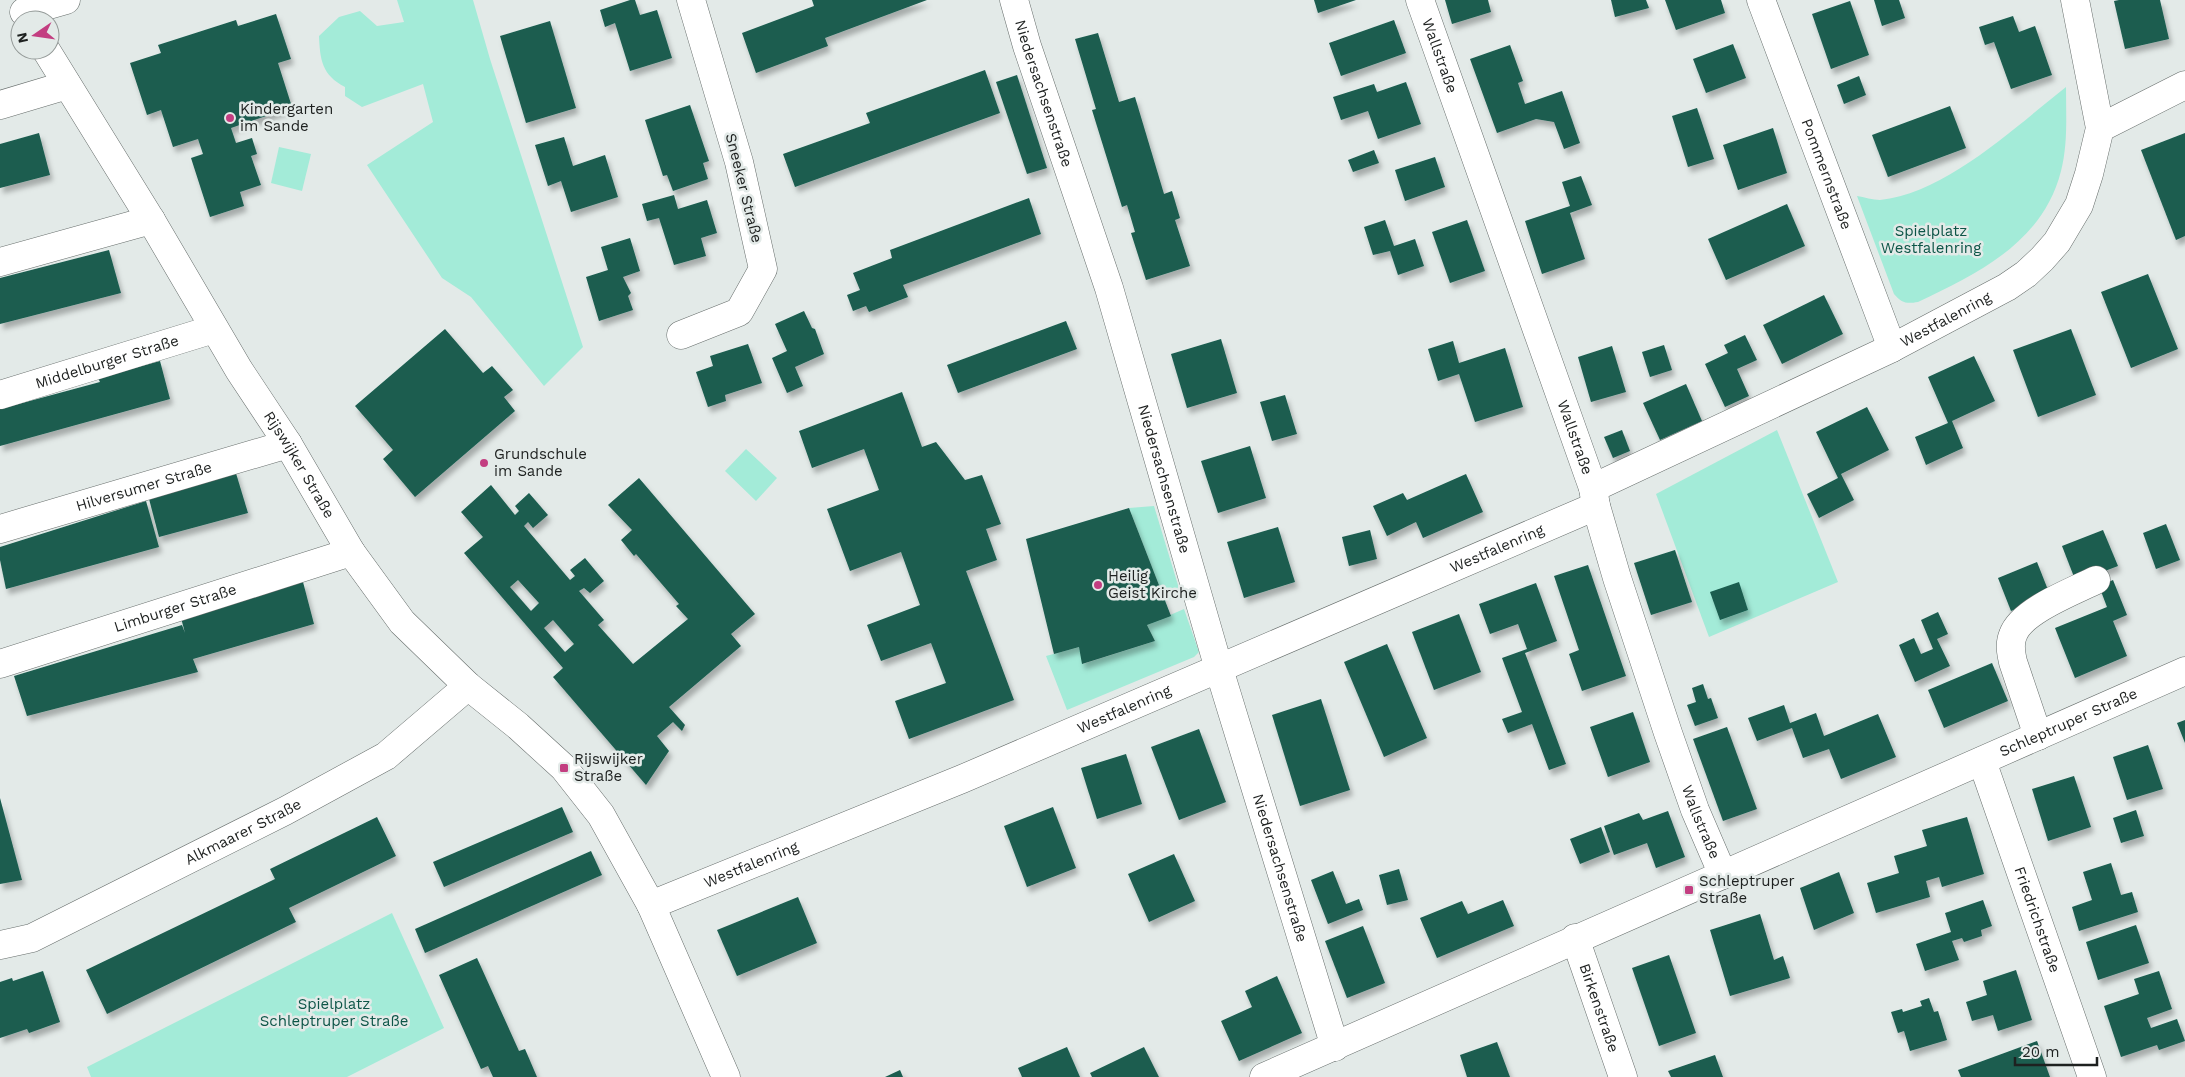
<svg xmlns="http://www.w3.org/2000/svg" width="2185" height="1077" font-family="'Work Sans',sans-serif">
<defs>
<filter id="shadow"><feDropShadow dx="3" dy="5.5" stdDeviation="2.5" flood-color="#0004"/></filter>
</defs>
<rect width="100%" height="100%" fill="#e3eae8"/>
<g fill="#a3ebd8">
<path d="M397 0H473L490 59 583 347 544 386 471 297 442 278 367 165 433 122 423 84 362 107 345 96V87C322 75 320 60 319 36L339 17 360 11 377 26 404 22Z"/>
<path d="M2066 87C2066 115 2068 144 2061 171 2043 242 1979 273 1918 302 1906 304 1902 303 1894 294L1857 196C1864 197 1873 200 1880 200 1946 193 2015 127 2066 87Z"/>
<polygon points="279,147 311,154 302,191 271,183"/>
<polygon points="1777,430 1838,582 1709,637 1656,494"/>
<polygon points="746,449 777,478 756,501 725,471"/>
<polygon points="1154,506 1181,595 1165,601 1129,508"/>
<polygon points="1184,609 1199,652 1194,657 1067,710 1046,656 1079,647 1083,664 1155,641 1147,625"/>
<polygon points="392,913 444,1028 347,1077 91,1077 87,1067"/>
</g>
<g fill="#1a5d4f" fill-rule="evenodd" filter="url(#shadow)">
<polygon points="630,0 635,0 640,15 657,10 672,58 630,71 615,23 605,27 600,10"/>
<polygon points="812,0 927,0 825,38 828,46 756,73 742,33 814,6"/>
<polygon points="1314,0 1356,0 1318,13"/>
<polygon points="1445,0 1488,0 1491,12 1452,24"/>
<polygon points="1611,0 1646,0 1649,8 1615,17"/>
<polygon points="1665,0 1721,0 1725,13 1676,30"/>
<polygon points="1874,0 1899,0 1905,18 1882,26"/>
<polygon points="2119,0 2160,0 2169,39 2125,49 2114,1"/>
<polygon points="1850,1 1869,55 1831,69 1812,14"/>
<polygon points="276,14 291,59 278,63 292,107 231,128 236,143 252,138 257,154 251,156 261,185 240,192 244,206 210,217 191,158 203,154 198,139 173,147 161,110 147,115 130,63 161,53 158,45 236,20 238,26"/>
<polygon points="2013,16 2019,32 2035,26 2052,75 2011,89 1994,42 1985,45 1979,27"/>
<polygon points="1394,20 1406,53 1341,76 1329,43"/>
<polygon points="550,21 576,108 526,123 500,36"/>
<polygon points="1098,33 1119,102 1135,97 1164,194 1172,191 1180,218 1175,220 1190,266 1146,280 1131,233 1135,232 1127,205 1122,207 1092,110 1096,109 1075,39"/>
<polygon points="1733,44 1746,78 1706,93 1693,59"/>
<polygon points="1510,45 1523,81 1518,83 1525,104 1562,91 1580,143 1564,149 1554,122 1536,119 1497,133 1470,59"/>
<polygon points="985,70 1000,113 795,187 783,154 870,123 866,113"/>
<polygon points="1017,75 1047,168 1027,174 996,82"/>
<polygon points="1859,76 1866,95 1844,104 1837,85"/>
<polygon points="1406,82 1421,124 1378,139 1368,111 1341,120 1333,97 1374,84 1377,92"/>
<polygon points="690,105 709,161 703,163 708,179 673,191 667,175 663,176 645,120"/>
<polygon points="1950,106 1966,148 1888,177 1872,135"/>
<polygon points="1697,108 1714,159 1688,167 1672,116"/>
<polygon points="1773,128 1787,173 1738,190 1723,145"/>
<polygon points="39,133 50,175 0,188 0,144"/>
<polygon points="2185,133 2185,236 2176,240 2141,150"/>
<polygon points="564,137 573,166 605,155 618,197 571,212 561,181 548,186 535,145"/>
<polygon points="1374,150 1379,163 1353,172 1348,160"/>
<polygon points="1435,157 1445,187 1405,201 1395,170"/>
<polygon points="1581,176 1592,205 1570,213 1585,259 1542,274 1525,221 1570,206 1562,182"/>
<polygon points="674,195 678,209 707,200 717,233 701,238 706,256 674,265 659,218 647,221 642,204"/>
<polygon points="1029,198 1041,234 903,285 908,297 869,312 866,306 853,311 847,295 860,290 853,273 892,258 890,250"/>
<polygon points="1787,204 1805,246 1726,280 1708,239"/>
<polygon points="1385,220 1394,246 1415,239 1424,266 1398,275 1390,251 1373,255 1364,227"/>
<polygon points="1467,220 1485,271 1450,283 1432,232"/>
<polygon points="630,238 640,271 623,277 631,293 628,296 633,310 599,321 586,277 608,270 601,247"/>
<polygon points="109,250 121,293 0,324 0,278"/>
<polygon points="2148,274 2178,349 2131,368 2101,292"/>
<polygon points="1824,295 1843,334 1782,364 1763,325"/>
<polygon points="804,311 812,328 815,329 824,354 795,367 803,386 787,393 772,358 787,351 775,324"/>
<polygon points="1066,321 1077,349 958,393 947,365"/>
<polygon points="445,329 483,373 492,366 513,390 504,397 515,411 415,497 383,459 393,450 355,406"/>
<polygon points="2071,329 2096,395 2038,417 2013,350"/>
<polygon points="1745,335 1757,360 1737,369 1749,396 1725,407 1705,364 1728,353 1724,345"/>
<polygon points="1221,339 1237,393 1187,408 1171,354"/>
<polygon points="1453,341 1459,363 1505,348 1523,407 1475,422 1459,374 1438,381 1428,349"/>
<polygon points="748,344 762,383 725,395 726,401 708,407 696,372 713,366 710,356"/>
<polygon points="1664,345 1672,370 1650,377 1642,352"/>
<polygon points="1612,346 1626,392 1591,402 1578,357"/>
<polygon points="1974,356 1995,401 1952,421 1963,448 1926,465 1915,437 1948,423 1928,377"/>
<polygon points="160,361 170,399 0,446 0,409 100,382 98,378"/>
<polygon points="1686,384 1702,421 1660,440 1643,403"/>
<polygon points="902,392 922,447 936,442 965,480 982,475 1001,524 986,529 997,560 966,571 1014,700 909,739 895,701 946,683 931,643 881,661 867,625 920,605 901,552 850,571 827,509 879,490 864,449 812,468 799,431"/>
<polygon points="1285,395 1297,434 1272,441 1260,402"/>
<polygon points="1867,407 1889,450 1841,474 1854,500 1819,518 1807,494 1838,478 1816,432"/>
<polygon points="1622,430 1630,451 1613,458 1604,437"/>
<polygon points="1250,446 1266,498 1218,513 1201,461"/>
<polygon points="235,470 248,513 159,537 148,495"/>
<polygon points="1466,474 1483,512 1423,538 1416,522 1387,536 1373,506 1403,493 1407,500"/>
<path d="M639 478 755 614 731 634 741 646 669 707 685 725 682 731 673 722 657 736 669 751 646 785 553 677 563 668 464 553 483 537 461 512 491 485 515 515 519 511 515 506 529 493 548 515 533 528 528 522 524 526 570 580 575 576 570 570 585 558 604 581 590 593 584 588 579 591 604 620 598 625 633 664 688 619 676 606 679 604 636 554 634 556 621 540 632 530 608 505ZM518 580 539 603 531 611 510 587ZM553 620 574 644 565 652 544 628Z"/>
<polygon points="146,501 159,547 6,589 0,560 0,547"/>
<polygon points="1129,508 1171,616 1147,625 1155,641 1082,664 1079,647 1054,654 1026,539"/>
<polygon points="2166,524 2180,560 2156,569 2143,533"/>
<polygon points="1278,527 1295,582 1244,598 1227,542"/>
<polygon points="1370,530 1377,559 1349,566 1342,537"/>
<polygon points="2103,530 2118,566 2076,582 2062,546"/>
<polygon points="1675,550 1692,602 1651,615 1634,563"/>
<polygon points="2037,562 2050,595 2011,611 1998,578"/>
<polygon points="1588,565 1626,676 1582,691 1569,654 1579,650 1554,576"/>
<polygon points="2113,580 2127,615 2113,621 2127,656 2075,678 2055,628 2107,607 2099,586"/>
<polygon points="303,582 314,624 193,659 198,672 27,716 14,676 182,625 185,633 180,614"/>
<polygon points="1739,582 1748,610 1720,620 1710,592"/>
<polygon points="1536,583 1557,641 1525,653 1566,764 1549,770 1532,724 1508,733 1502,719 1522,712 1502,658 1527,649 1518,624 1490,634 1479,604"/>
<polygon points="1938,612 1948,634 1937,639 1950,666 1915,682 1899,645 1914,638 1921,654 1933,649 1921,620"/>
<polygon points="1459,614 1481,672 1434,690 1412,632"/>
<polygon points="1387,644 1427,738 1384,757 1344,662"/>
<polygon points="1992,663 2008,701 1944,728 1928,690"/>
<polygon points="1703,684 1708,699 1711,698 1718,718 1695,726 1687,705 1696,702 1692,688"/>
<polygon points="1321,699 1350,790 1300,806 1272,715"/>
<polygon points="1784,705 1790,723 1816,713 1824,736 1878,714 1896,757 1841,779 1829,749 1803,758 1792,728 1757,741 1748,718"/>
<polygon points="1633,712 1650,762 1608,777 1590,727"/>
<polygon points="2185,720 2185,743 2177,723"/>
<polygon points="1727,727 1757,809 1723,821 1693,739"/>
<polygon points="1199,729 1226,802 1179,820 1151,747"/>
<polygon points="2148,745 2163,789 2127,800 2113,757"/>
<polygon points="1126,754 1142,804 1097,819 1081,768"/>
<polygon points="2074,776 2091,827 2048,841 2032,789"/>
<polygon points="0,798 22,880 0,884"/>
<polygon points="562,807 573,832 444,887 433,862"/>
<polygon points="1053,807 1076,868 1027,887 1004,826"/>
<polygon points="2136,810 2144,836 2121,843 2113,818"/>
<polygon points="1668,811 1685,857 1656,868 1647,843 1614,855 1604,826 1639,813 1643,820"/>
<polygon points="377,817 396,856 289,908 296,922 107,1014 86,970 275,879 270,869"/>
<polygon points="1967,817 1984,874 1942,887 1939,877 1926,881 1930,897 1876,913 1867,883 1899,873 1894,856 1927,846 1922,830"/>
<polygon points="1601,827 1610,852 1580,864 1570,839"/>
<polygon points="591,851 602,875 425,953 415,929"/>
<polygon points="1174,854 1195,901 1149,922 1128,874"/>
<polygon points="2111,863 2121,895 2132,892 2138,912 2079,931 2072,907 2092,900 2083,872"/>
<polygon points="1399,869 1408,900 1387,905 1379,875"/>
<polygon points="1333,871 1346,904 1359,899 1363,910 1328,924 1311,880"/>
<polygon points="1839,872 1854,913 1814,930 1800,888"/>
<polygon points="798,897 817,943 737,976 717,930"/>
<polygon points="1503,900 1514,926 1437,958 1420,918 1462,901 1468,914"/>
<polygon points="1983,900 1992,926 1981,930 1982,936 1964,942 1962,938 1952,941 1959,960 1925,971 1916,944 1951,932 1945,913"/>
<polygon points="1760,914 1774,960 1783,956 1790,978 1730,996 1710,930"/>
<polygon points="2136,925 2149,963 2098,980 2086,942"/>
<polygon points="1363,926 1385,983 1347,998 1325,941"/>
<polygon points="1669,955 1696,1033 1659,1046 1632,968"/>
<polygon points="477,958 519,1051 525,1049 537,1077 493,1077 488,1066 481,1069 439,975"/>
<polygon points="2016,970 2032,1020 1998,1031 1993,1015 1972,1021 1966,1002 1987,995 1983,981"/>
<polygon points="43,971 60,1022 29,1033 27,1029 0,1038 0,982 12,978 13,981"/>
<polygon points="2159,971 2172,1009 2147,1018 2151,1028 2177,1019 2185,1041 2159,1050 2157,1045 2121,1057 2104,1006 2139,994 2134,979"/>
<polygon points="1277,976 1302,1033 1239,1061 1221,1021 1252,1007 1245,991"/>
<polygon points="1929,998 1934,1012 1938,1011 1947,1040 1910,1051 1904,1031 1898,1033 1891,1012 1902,1009 1903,1012 1922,1006 1920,1001"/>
<polygon points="2037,1041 2050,1077 1961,1077 1958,1070"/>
<polygon points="1497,1042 1510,1077 1467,1077 1460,1055"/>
<polygon points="1067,1047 1080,1077 1022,1077 1018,1068"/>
<polygon points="1144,1047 1159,1077 1092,1077 1090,1073"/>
<polygon points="1715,1055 1723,1077 1671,1077 1668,1071"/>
<polygon points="900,1070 903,1077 885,1077"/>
</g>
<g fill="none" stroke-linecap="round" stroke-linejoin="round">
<g stroke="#676e6c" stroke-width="29">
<g id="minor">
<path id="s1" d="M1014 0 1027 46 1109 288 1219 669 1335 1047"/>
<path id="s2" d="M1420 0 1593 488 1596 506 1617 578 1668 733 1695 810 1723 875"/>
<path id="s3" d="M1761 0 1892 348"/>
<polyline points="24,12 66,0"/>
<path id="s4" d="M46 50 151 220 239 370 288 444 351 552 402 622 468 686 518 726 564 768 601 815 651 905 726 1077"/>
<polyline points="0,105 67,85"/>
<polyline points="2100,128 2185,85"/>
<polyline points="0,262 151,220"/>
<polyline points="681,335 739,312 763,269 739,162 691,0"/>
<path id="s5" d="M0 395 214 329"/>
<path id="s6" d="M1593 488 1892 348 2007 287 2026 274 2042 259 2057 242 2079 205 2089 174 2100 128 2075 0"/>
<path id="s7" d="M0 529 288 444"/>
<path id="s8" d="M0 664 351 552"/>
<path d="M2038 736 2013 662C2011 653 2009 644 2013 635 2021 611 2074 591 2096 580"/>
<path id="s9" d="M1982 761 2092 1077"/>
<path id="s10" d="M651 905 962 779 1596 506"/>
<path id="s11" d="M1575 938 1623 1077"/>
<path id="s12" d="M0 945 32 938 285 811 386 756 468 686"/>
<path id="s13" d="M1264 1077 2185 671"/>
</g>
</g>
<use href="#minor" stroke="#fff" stroke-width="28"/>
</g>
<g fill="#c33e81" stroke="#e3eae8" stroke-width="2">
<circle cx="230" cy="118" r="5"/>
<circle cx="484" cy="463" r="5"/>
<circle cx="1098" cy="585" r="5"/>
<rect x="559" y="763" width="10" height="10" rx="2.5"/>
<rect x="1684" y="885" width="10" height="10" rx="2.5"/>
</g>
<g text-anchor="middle" stroke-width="5" stroke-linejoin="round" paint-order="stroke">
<g font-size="15" fill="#1e2120" stroke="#e3eae8">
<text dy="5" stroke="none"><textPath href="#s2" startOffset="59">Wallstraße</textPath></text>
<text dy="5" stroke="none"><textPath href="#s1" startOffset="98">Niedersachsenstraße</textPath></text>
<text dy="5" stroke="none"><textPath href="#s3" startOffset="186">Pommernstraße</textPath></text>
<text transform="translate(744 188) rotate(76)" y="5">Sneeker Straße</text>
<text dy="5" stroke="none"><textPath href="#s6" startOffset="391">Westfalenring</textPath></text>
<text dy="5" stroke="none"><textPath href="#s5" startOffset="112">Middelburger Straße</textPath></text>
<text dy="5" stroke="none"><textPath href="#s2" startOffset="464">Wallstraße</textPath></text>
<text dy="5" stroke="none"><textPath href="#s4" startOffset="486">Rijswijker Straße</textPath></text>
<text dy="5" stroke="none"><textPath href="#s1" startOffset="502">Niedersachsenstraße</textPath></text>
<text dy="5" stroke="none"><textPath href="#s7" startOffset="150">Hilversumer Straße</textPath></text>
<text dy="5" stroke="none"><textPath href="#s10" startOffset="918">Westfalenring</textPath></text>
<text dy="5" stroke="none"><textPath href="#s8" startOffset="184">Limburger Straße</textPath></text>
<text dy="5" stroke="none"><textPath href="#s10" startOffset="512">Westfalenring</textPath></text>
<text dy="5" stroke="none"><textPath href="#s13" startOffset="879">Schleptruper Straße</textPath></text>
<text dy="5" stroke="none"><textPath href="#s2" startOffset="869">Wallstraße</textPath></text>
<text dy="5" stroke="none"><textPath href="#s12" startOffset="269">Alkmaarer Straße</textPath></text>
<text dy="5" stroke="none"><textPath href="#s10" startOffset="108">Westfalenring</textPath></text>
<text dy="5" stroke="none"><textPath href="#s1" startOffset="908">Niedersachsenstraße</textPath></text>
<text dy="5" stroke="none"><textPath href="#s9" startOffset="168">Friedrichstraße</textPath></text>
<text dy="5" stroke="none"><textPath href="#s11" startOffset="74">Birkenstraße</textPath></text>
</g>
<g font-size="15" fill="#1e2120" stroke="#e3eae8" text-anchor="start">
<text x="240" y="114">Kindergarten<tspan x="240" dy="17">im Sande</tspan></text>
<text x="494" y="459">Grundschule<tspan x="494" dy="17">im Sande</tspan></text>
<text x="1108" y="581">Heilig<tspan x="1108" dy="17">Geist Kirche</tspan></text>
<text x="574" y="764">Rijswijker<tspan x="574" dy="17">Straße</tspan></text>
<text x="1699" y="886">Schleptruper<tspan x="1699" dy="17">Straße</tspan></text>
</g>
<g font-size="15" fill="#0c5547" stroke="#e3eae8">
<text x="1931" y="236">Spielplatz<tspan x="1931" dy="17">Westfalenring</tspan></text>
<text x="334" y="1009">Spielplatz<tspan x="334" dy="17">Schleptruper Straße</tspan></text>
</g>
</g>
<g transform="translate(35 35) rotate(257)"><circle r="24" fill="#e3eae8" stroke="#949a98"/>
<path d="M0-4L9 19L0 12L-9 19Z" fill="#c33e81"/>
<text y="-8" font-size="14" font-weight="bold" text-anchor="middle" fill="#1e2120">N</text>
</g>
<path d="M2015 1057v8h82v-8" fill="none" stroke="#1e2120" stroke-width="2.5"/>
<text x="2022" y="1057" font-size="15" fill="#1e2120" stroke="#e3eae8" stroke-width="4" paint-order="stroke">20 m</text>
</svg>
